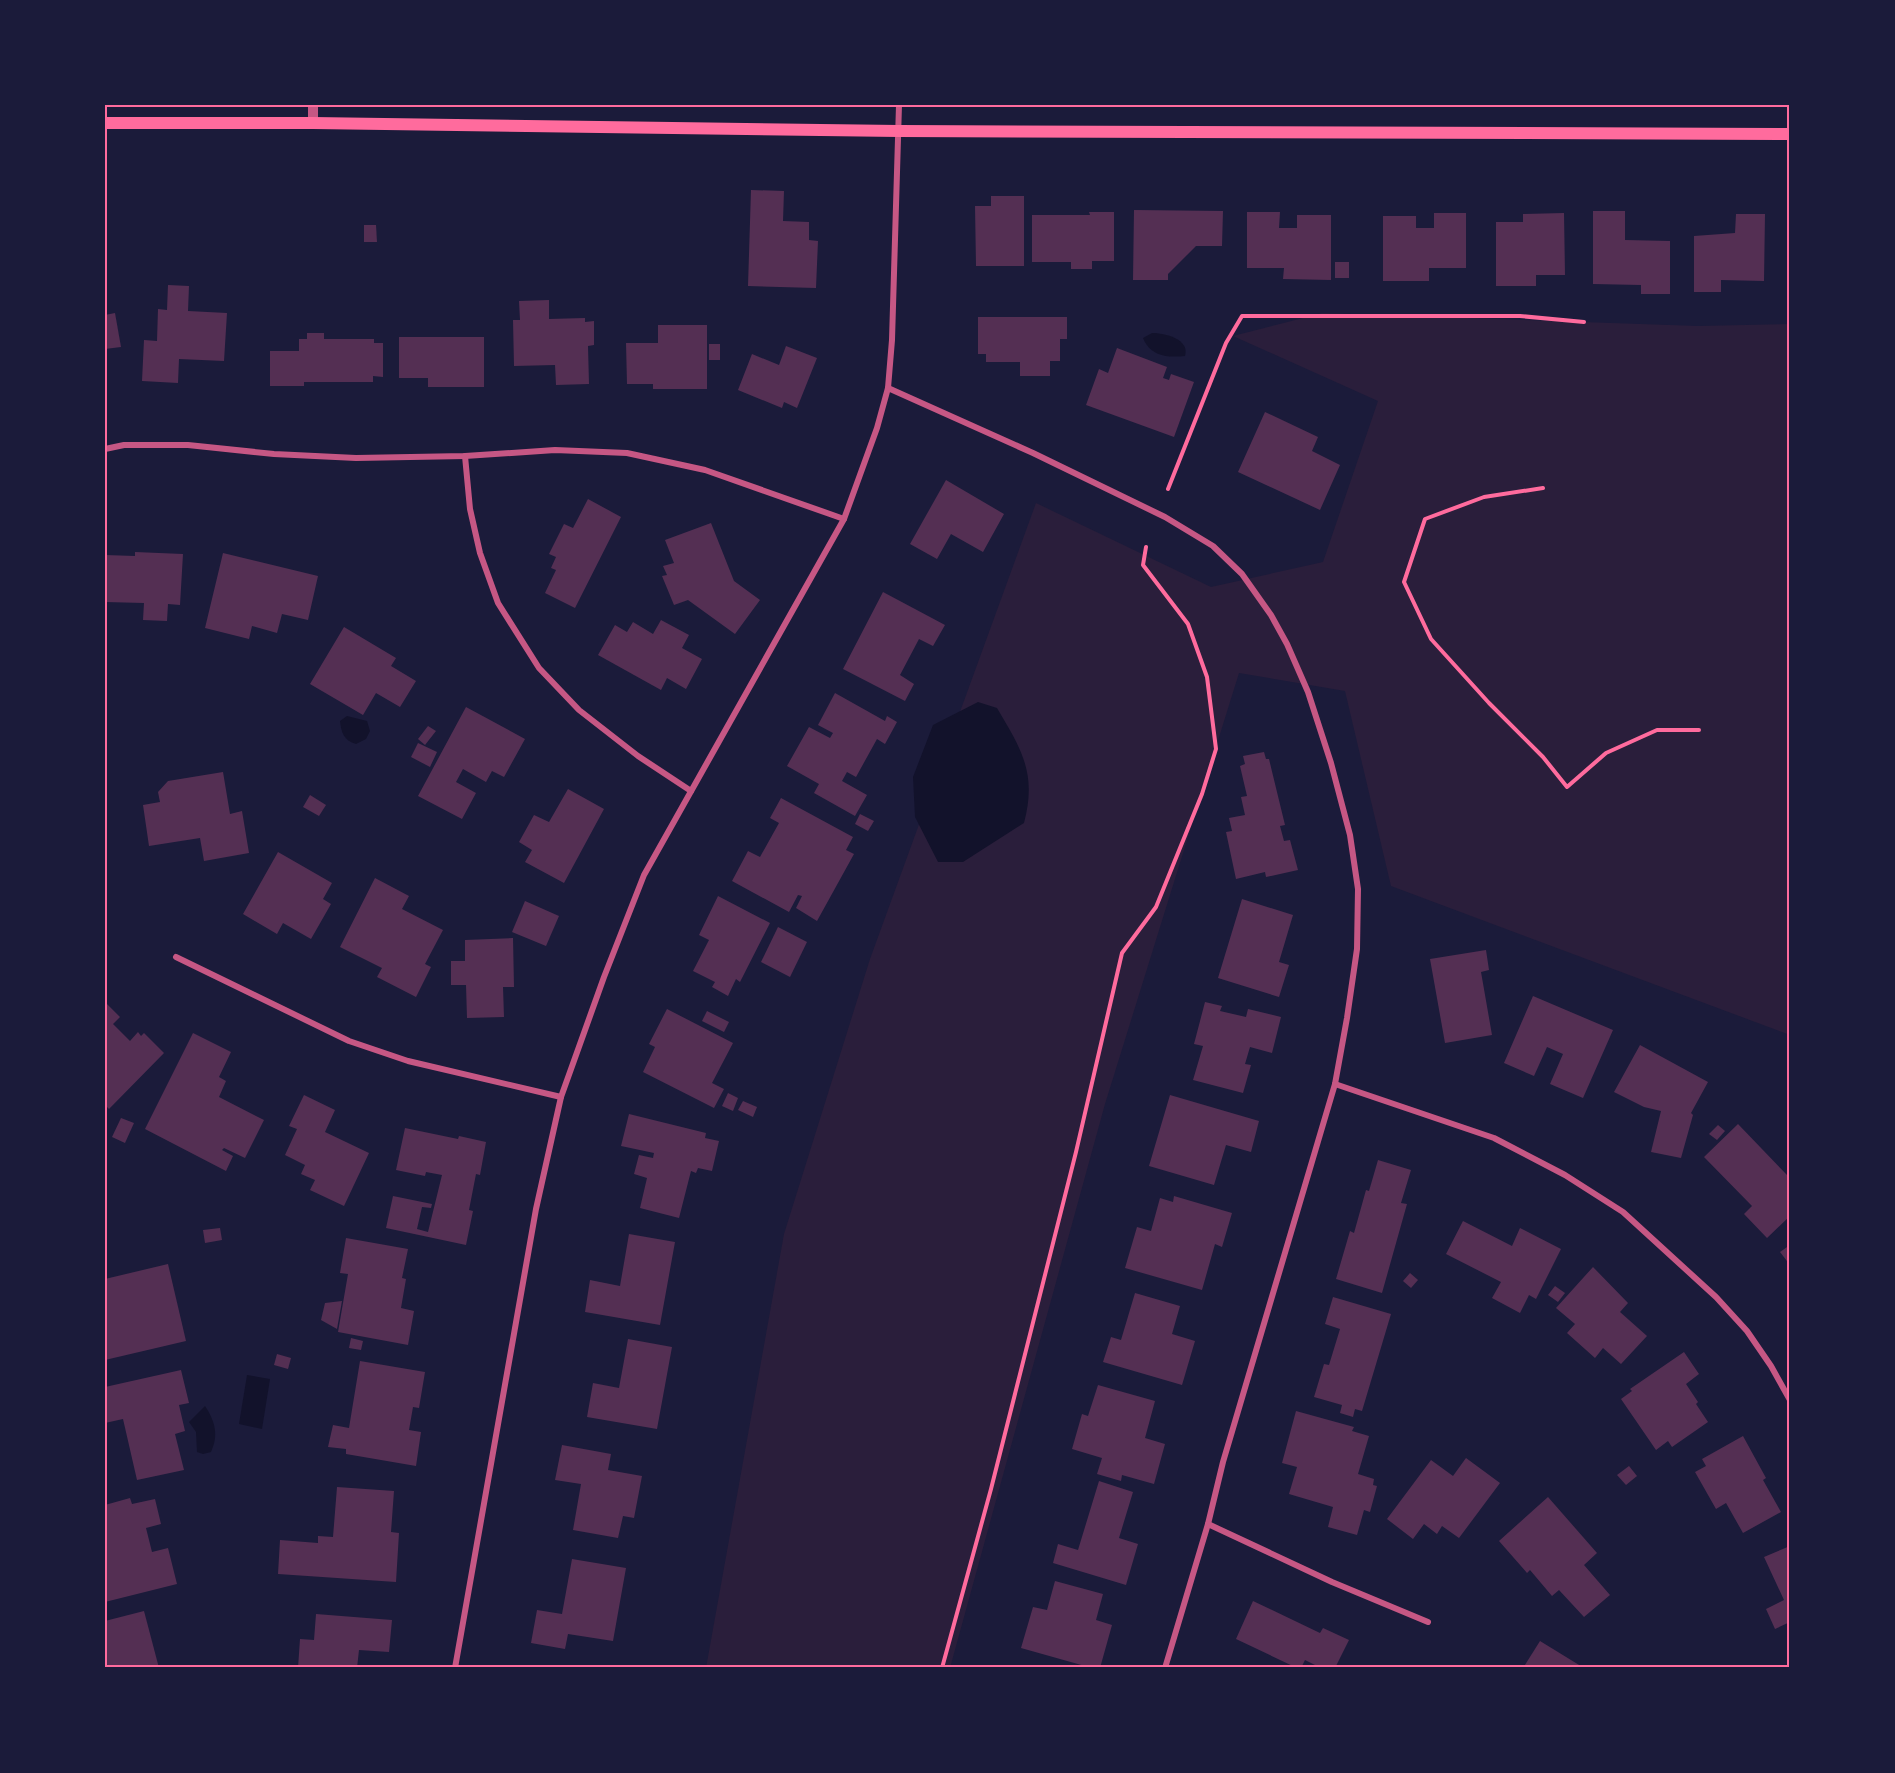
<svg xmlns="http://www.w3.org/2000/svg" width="1895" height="1773" font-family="Manrope,sans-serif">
<rect width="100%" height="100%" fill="#1b1b3a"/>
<polygon fill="#2a1e3b" points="1322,313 1698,326 1790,324 1790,1035 1391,886 1345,691 1239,673 1105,1104 950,1668 706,1668 784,1234 870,959 1036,503 1211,587 1323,562 1378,401 1233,336"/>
<g fill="#12122b">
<path d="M1152 333C1165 333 1190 339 1185 356 1167 358 1150 356 1143 338Z"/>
<path d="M978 702 997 708C1022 750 1037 774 1024 823L963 862H938L915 817 913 777 933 725Z"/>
<path d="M347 716 367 721 370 731 366 739 356 744C344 741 341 732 340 721Z"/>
<polygon points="247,1375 270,1379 262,1429 239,1424"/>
<path d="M205 1406C215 1421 219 1435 211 1452L203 1454 197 1452 196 1432 189 1422Z"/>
</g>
<g fill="#542f53">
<polygon points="751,190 784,191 783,221 809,222 809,240 818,241 816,288 748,286"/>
<polygon points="991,196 1024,196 1024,266 976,266 975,206 991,206"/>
<polygon points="1134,210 1223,211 1222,246 1196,246 1168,274 1168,280 1133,280"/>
<polygon points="1593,211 1625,211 1625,240 1670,241 1670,294 1641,294 1641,285 1593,284"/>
<polygon points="1089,212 1114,212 1114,261 1092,261 1092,269 1071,269 1071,262 1032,262 1032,215 1090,215"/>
<polygon points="1247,212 1280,212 1279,228 1297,228 1297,215 1331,215 1331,280 1283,279 1284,268 1247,268"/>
<polygon points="1434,213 1466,213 1466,268 1429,268 1429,281 1383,281 1383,216 1416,216 1416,228 1434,228"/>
<polygon points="1564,213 1565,275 1536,275 1536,286 1496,286 1496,222 1523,222 1523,214"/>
<polygon points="1736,214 1765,214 1764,281 1721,280 1721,292 1694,292 1694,236 1735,233"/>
<polygon points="364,225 376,225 377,242 364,242"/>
<rect x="1335" y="262" width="14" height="16"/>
<polygon points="168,285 189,286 188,311 227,313 224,361 179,359 178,383 142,381 144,340 157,341 158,309 167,310"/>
<polygon points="549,300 549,319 585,318 585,322 594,321 594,345 588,346 589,384 556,385 555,365 514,366 513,320 520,320 519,301"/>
<polygon points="115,313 121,347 105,349 105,315"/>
<polygon points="978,317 1067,317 1067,339 1060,339 1060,361 1050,361 1050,376 1020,376 1020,362 986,362 986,354 978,354"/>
<polygon points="658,325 707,325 707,389 653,389 653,384 627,384 626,343 658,343"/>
<polygon points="307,333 324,333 324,339 374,339 374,343 383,343 383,377 373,376 373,382 304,382 304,386 270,386 270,351 299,351 299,339 307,339"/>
<polygon points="399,337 484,337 484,387 428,387 428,378 399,378"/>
<rect x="709" y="344" width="11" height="16"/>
<polygon points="786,346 817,358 797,408 784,402 782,408 738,390 752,354 779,365"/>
<polygon points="1117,348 1167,367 1163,378 1169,380 1171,374 1194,382 1174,437 1086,405 1099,369 1108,373"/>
<polygon points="1265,412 1318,437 1312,451 1340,465 1320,510 1238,472"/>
<polygon points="946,480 1004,514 983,552 951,534 937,559 910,544"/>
<polygon points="588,499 621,517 575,608 545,593 556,570 551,568 556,557 549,554 564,524 573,528"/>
<polygon points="711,523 734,581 760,600 735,634 688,600 674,605 662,576 667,575 663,566 674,563 665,540"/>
<polygon points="135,552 183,554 180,605 168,604 167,621 143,620 144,603 105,602 105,555 135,556"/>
<polygon points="223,553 318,576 308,620 282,614 277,633 252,626 249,639 205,628"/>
<polygon points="883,592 945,625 933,646 919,639 900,675 914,684 905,701 843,669"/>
<polygon points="661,620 689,635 682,648 702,659 686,689 667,678 661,690 598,655 615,625 627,632 633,622 653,634"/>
<polygon points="344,627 396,658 391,666 416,681 400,707 376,693 363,715 310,684"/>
<polygon points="835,693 885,721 887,716 897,722 885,744 877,739 856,777 847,772 842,781 867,795 855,816 814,793 819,784 787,766 809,727 830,738 833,733 818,725"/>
<polygon points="466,707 525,739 504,777 492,771 486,782 463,769 456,782 476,793 462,819 418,796"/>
<polygon points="428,726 436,731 425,745 418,739"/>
<polygon points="418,743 437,752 430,767 411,757"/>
<polygon points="1264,752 1266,759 1269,759 1285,825 1280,826 1284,841 1290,840 1298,870 1266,877 1265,872 1236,879 1226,832 1232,831 1229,818 1245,815 1241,797 1247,796 1240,766 1245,764 1243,756"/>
<polygon points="223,772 230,814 242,811 249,853 204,861 200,838 149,846 143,805 160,802 158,792 168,781"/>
<polygon points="568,789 604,809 564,883 525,862 532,850 519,842 534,815 549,822"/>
<polygon points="310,795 326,805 319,816 303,807"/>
<polygon points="781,798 853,837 846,850 854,854 817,921 796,908 802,896 798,895 789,912 732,881 748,851 760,857 779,823 770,818"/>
<polygon points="860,814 874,821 868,831 855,824"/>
<polygon points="278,852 332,883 323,899 331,904 311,939 283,923 277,934 243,914"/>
<polygon points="375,878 409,896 402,909 443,930 425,964 431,967 416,997 377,977 382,968 340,947"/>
<polygon points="718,896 770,923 740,982 736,979 728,996 712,987 715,982 693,971 709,940 699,935"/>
<polygon points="1242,899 1293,915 1279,962 1289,965 1279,997 1218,978"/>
<polygon points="525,901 559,916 546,946 512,932"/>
<polygon points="778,927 807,942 790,977 761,962"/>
<polygon points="513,938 514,987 503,987 504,1017 467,1018 466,985 451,985 451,961 465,961 465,940"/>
<polygon points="1486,950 1489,970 1481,972 1492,1035 1445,1043 1430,959"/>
<polygon points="1533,996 1613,1030 1583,1098 1550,1084 1563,1054 1547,1047 1534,1076 1504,1063"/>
<polygon points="105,1002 120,1017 113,1024 130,1041 138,1032 141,1036 144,1033 164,1053 109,1109 105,1105"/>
<polygon points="1205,1002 1222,1006 1220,1011 1246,1017 1248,1009 1281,1017 1272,1053 1250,1047 1245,1064 1251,1065 1243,1093 1193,1080 1203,1046 1194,1044"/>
<polygon points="667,1009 733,1043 712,1083 724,1089 714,1108 643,1072 655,1047 649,1044"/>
<polygon points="707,1011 729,1022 724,1032 702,1021"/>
<polygon points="193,1033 231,1052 219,1077 226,1081 219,1097 264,1120 245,1158 224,1148 222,1150 233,1156 226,1171 145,1129"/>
<polygon points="1640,1045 1708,1082 1691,1113 1693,1115 1681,1158 1651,1152 1661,1111 1644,1107 1614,1092"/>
<polygon points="728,1093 738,1098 733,1111 722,1106"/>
<polygon points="304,1095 335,1110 325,1132 369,1153 344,1206 310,1190 315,1180 301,1174 305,1165 285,1155 297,1129 289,1126"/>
<polygon points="1170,1095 1259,1121 1251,1152 1226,1145 1214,1185 1149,1166"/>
<polygon points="743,1101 757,1107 753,1117 738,1110"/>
<polygon points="629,1114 706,1133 705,1138 719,1141 712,1171 698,1168 696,1173 691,1171 679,1218 640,1208 647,1178 634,1174 639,1155 653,1158 654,1153 621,1146"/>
<polygon points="121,1118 134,1123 125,1143 112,1137"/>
<polygon points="1738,1124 1787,1175 1790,1172 1790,1216 1767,1238 1744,1214 1752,1206 1704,1157"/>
<polygon points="1718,1125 1725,1131 1717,1140 1709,1134"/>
<polygon points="405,1128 458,1139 459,1136 486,1142 480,1175 476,1174 469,1210 473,1211 466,1245 386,1228 393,1196 432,1204 431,1208 422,1207 417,1229 428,1232 442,1175 426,1172 425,1176 396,1170"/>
<polygon points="1378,1160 1411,1170 1401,1203 1407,1204 1382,1293 1336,1279 1350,1231 1354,1233 1366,1190 1369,1191"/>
<polygon points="1174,1196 1232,1213 1222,1247 1215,1244 1202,1290 1125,1268 1137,1227 1151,1231 1160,1198 1173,1202"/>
<polygon points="1463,1221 1512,1246 1520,1228 1561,1249 1536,1299 1529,1295 1520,1313 1492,1298 1501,1282 1446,1254"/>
<polygon points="220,1228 222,1240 205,1243 203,1230"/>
<polygon points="629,1234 675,1242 660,1325 585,1312 590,1280 620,1286"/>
<polygon points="346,1238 408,1249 402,1278 406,1279 401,1308 414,1311 408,1345 338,1332 348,1274 340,1273"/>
<polygon points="1790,1245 1790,1265 1780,1252"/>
<polygon points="168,1264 186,1341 105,1360 105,1279"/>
<polygon points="1593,1267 1628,1303 1620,1312 1647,1336 1621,1364 1603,1348 1595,1358 1567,1333 1575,1324 1556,1308"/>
<polygon points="1410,1273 1418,1280 1411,1288 1403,1281"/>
<polygon points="1555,1286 1565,1293 1558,1302 1548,1295"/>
<polygon points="1135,1293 1180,1306 1172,1334 1195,1341 1182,1385 1103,1362 1111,1337 1121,1340"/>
<polygon points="1333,1297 1391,1314 1362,1411 1355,1409 1353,1417 1340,1413 1342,1405 1314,1397 1324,1364 1329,1365 1340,1329 1325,1324"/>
<polygon points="342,1301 337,1329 321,1320 325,1303"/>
<polygon points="351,1338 363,1341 361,1350 349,1348"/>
<polygon points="628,1339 672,1347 657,1429 587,1417 593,1383 619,1388"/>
<polygon points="1684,1352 1699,1374 1686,1384 1698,1402 1696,1404 1708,1422 1672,1447 1668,1441 1656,1450 1621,1399 1632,1391 1630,1389"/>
<polygon points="277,1354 291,1358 288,1369 274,1365"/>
<polygon points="360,1361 425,1372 419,1408 413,1407 409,1430 421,1432 416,1466 346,1454 346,1449 328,1447 333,1425 349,1428"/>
<polygon points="181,1370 189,1403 179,1405 185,1431 175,1434 184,1470 137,1480 123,1419 105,1423 105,1387"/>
<polygon points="1098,1385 1155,1401 1145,1438 1165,1444 1154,1484 1122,1475 1121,1481 1097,1474 1102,1458 1072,1449 1082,1414 1088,1416"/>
<polygon points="1296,1411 1354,1427 1352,1431 1369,1436 1358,1474 1374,1479 1373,1485 1377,1486 1370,1512 1364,1510 1357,1535 1328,1527 1333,1507 1289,1494 1297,1467 1282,1463"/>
<polygon points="1743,1436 1766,1478 1763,1480 1781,1512 1743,1533 1726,1503 1716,1509 1695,1472 1706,1466 1702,1459"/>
<polygon points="562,1445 611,1454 608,1470 642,1476 634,1518 623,1516 618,1538 573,1530 581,1484 555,1480"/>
<polygon points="1466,1458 1500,1483 1459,1538 1442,1526 1437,1534 1424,1524 1413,1539 1387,1519 1431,1460 1453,1476"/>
<polygon points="1629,1466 1637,1476 1626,1485 1617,1475"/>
<polygon points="1099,1481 1133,1492 1119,1538 1138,1544 1126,1585 1053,1563 1058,1544 1078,1550"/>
<polygon points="337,1487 394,1491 391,1532 399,1533 396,1582 278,1574 280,1540 318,1543 318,1536 333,1537"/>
<polygon points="1548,1497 1597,1553 1584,1565 1610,1595 1584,1617 1559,1590 1552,1596 1530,1570 1527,1573 1499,1541"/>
<polygon points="130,1498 132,1504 155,1499 161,1524 146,1528 152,1552 168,1548 177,1584 105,1602 105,1505"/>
<polygon points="1790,1546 1790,1622 1775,1629 1766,1609 1784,1600 1764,1557"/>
<polygon points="572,1559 626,1568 613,1641 568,1634 565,1649 531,1643 537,1610 562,1614"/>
<polygon points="1055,1581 1103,1594 1096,1620 1112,1625 1100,1668 1092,1668 1021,1648 1033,1607 1047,1610"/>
<polygon points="1253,1601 1320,1633 1323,1628 1349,1640 1335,1668 1321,1668 1305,1660 1301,1668 1297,1668 1236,1639"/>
<polygon points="144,1611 159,1668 108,1668 105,1656 105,1621"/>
<polygon points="316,1614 392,1620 389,1652 359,1650 357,1668 298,1668 300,1639 314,1640"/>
<polygon points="1540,1641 1584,1668 1523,1668"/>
</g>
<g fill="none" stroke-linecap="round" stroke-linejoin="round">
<g stroke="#ff6b9d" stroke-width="4">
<polyline points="1543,488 1484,497 1425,519 1404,582 1431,639 1489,703 1543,757 1567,787 1606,753 1657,730 1699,730"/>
<polyline points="1168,489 1226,343 1242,316 1520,316 1584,322"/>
<polyline points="942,1668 991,1489 1076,1152 1122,953 1156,907 1202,794 1216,749 1207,677 1188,624 1143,565 1146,547"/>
</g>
<g stroke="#c65784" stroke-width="6">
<polyline points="888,388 1033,453 1165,517 1213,546 1242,574 1271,615 1287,644 1308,692 1331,763 1350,835 1358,889 1357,949 1347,1018 1335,1084 1223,1462 1208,1524 1165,1668"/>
<polyline points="105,449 124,445 188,445 274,454 356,458 465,456 555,450 627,453 705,470 844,519"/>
<polyline points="465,456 470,509 480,553 498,603 539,668 579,710 638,756 691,791"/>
<polyline points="176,957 349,1041 408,1061 561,1097"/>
<polyline points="1335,1084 1494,1138 1565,1175 1623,1212 1716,1297 1747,1331 1771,1366 1790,1400"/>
<polyline points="1208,1524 1332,1582 1428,1622"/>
<polyline points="455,1668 536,1209 561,1097 604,977 644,875 844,519 877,428 888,388 892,340 899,105"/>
</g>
<polyline stroke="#c65784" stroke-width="10" points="313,105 313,123"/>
<polyline stroke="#ff6b9d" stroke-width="12" points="105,123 313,123 899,131 1790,134"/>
</g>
<rect width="1895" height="1773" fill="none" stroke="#1b1b3a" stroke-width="213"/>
<rect x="106" y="106" width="1682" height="1560" fill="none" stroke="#ff6b9d" stroke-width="2"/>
</svg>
